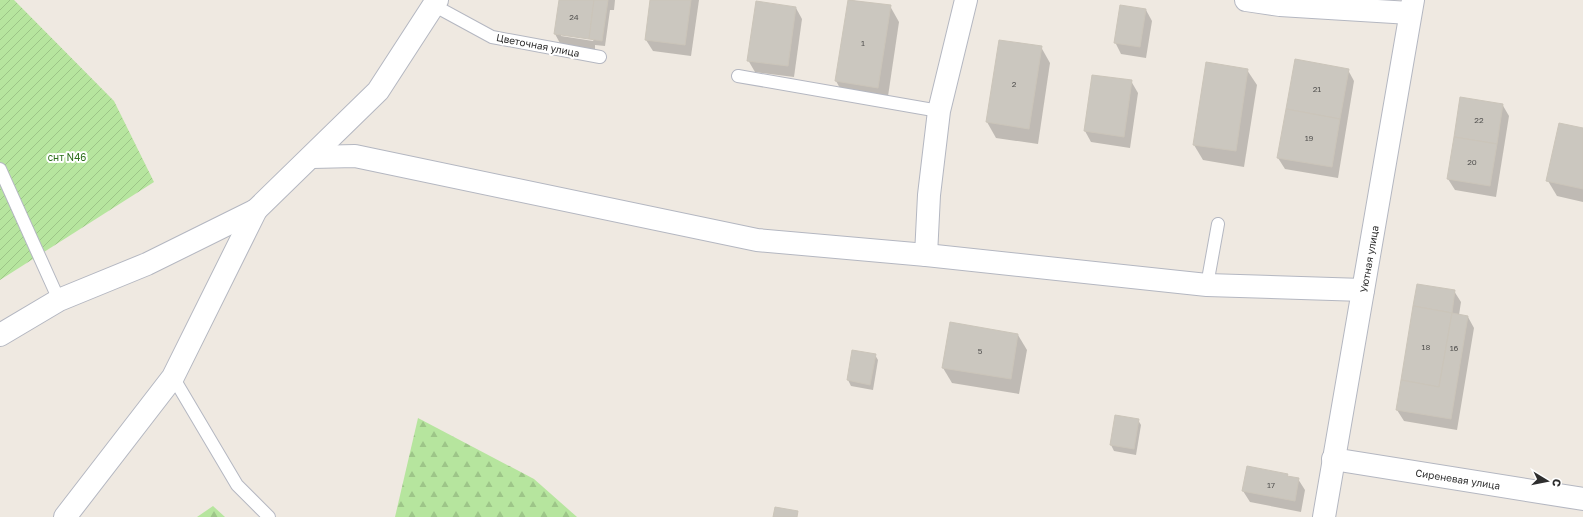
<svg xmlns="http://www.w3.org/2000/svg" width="1583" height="517" font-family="'Golos Text',sans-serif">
<defs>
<pattern id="forest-firs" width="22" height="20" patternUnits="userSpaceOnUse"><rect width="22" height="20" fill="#b6e59e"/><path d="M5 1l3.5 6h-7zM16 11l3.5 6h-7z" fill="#9dc588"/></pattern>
<pattern id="garden-furrows" width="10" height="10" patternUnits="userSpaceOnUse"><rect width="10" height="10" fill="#b6e59e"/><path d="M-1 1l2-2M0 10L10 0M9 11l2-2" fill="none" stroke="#9dc588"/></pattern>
</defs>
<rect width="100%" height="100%" fill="#efe9e1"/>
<g fill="url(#forest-firs)">
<polygon points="418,418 534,479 577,517 395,517"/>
<polygon points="213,506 225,517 197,517"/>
</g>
<polygon fill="url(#garden-furrows)" points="0,0 14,0 114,101 154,182 0,280"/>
<g fill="#0003" fill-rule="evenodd">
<path d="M560 0H615L614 10H610L605 46 595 45V50L561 45 555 34ZM561 34 594 39 593 41 561 36Z"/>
<polygon points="651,0 699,0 691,56 653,51 646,40"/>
<polygon points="849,0 890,6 899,22 887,103 845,97 836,81"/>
<polygon points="796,8 802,19 794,77 755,72 748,60"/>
<polygon points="1146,10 1152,21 1146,58 1121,54 1115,42"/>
<polygon points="1041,47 1050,63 1038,144 996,138 987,122"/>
<polygon points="1247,70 1257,85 1244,167 1203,160 1194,145"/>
<polygon points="1348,70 1354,81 1338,178 1285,169 1278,158"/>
<polygon points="1131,81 1138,93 1130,148 1091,142 1085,131"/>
<polygon points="1502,104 1509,116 1496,197 1455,190 1448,179"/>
<polygon points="1583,129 1583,202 1557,196 1548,181"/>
<polygon points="1454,291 1461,302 1459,315 1468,317 1474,328 1457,430 1404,421 1397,410"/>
<polygon points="1018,335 1027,350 1019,394 952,383 943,368"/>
<polygon points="853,351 875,355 878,360 873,390 851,386 848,380"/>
<polygon points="1138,420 1141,425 1136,455 1114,451 1111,445"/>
<polygon points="1287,475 1288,477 1298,479 1305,490 1301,512 1250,502 1243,491"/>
</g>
<g fill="#cbc7bf" stroke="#cbc5ba">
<polygon points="559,0 594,0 589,39 554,34"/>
<polygon points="594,0 608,0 602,41 589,39"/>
<polygon points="650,0 691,0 685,45 645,40"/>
<polygon points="848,0 891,5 878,88 835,81"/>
<polygon points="756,1 796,7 788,66 747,61"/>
<polygon points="1120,5 1146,9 1140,47 1114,43"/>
<polygon points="999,40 1042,46 1029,129 986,122"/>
<polygon points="1295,59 1349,69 1340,119 1286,109"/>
<polygon points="1206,62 1248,69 1236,151 1193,145"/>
<polygon points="1092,75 1132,80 1124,137 1084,131"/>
<polygon points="1460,97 1503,104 1497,144 1454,137"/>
<polygon points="1286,109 1340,119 1332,167 1277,158"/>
<polygon points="1559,123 1583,128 1583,189 1546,181"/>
<polygon points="1454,137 1497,144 1490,186 1447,179"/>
<polygon points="1417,284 1455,290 1452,313 1413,306"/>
<polygon points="1413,306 1452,313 1439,387 1401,380"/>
<polygon points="1452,313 1468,316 1451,419 1396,410 1401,380 1439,387"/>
<polygon points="950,322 1018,334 1011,379 942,368"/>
<polygon points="852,350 876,354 870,385 847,380"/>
<polygon points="1115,415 1139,419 1134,449 1110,445"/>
<polygon points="1247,466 1288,474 1287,476 1299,478 1295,501 1242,491"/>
<polygon points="775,507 798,511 797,517 773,517"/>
</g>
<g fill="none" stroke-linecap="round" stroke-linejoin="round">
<g stroke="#b4b7c1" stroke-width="14">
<g id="service">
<polyline points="435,6 492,37 600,57"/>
<polyline points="738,76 939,111"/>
<polyline points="0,169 59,300"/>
<polyline points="1207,285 1218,224"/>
<polyline points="173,377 237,485 269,517"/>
</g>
</g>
<g stroke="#b4b7c1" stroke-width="24">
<g id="minor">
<polyline points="1246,0 1280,5 1410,13"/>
<polyline points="312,157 355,156 757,240 926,255 1207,285 1363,290"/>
<polyline points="926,255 929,195 939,111 966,0"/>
<polyline points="0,335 59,300 147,264 256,210 378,91 437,0"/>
<polyline points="1333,459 1583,499"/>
<polyline points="65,517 173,377 256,210"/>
<polyline points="1324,517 1413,0"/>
</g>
</g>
<use href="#service" stroke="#fff" stroke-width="12"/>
<use href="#minor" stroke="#fff" stroke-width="22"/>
</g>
<g text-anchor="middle" stroke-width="4" stroke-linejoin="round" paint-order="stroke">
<g font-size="8" fill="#555452">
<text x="574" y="20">24</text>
<text x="863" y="46">1</text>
<text x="1014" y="87">2</text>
<text x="1317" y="92">21</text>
<text x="1479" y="123">22</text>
<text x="1309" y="141">19</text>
<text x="1472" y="165">20</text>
<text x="1426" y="350">18</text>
<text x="1454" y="351">16</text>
<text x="980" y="354">5</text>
<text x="1271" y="488">17</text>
</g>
<g font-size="10" fill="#2e2e2e" stroke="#fff">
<text transform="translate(538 45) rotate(11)" y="4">Цветочная улица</text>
<text transform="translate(1369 259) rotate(-80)" y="4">Уютная улица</text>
<text transform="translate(1458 479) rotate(9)" y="4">Сиреневая улица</text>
</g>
<g font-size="10" fill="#2c6e1b" stroke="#fff">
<text x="67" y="161">снт N46</text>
</g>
</g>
<g transform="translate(1547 481) rotate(100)" stroke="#ffffff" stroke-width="3" paint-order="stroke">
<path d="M0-3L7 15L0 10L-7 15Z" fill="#2e2e2e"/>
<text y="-6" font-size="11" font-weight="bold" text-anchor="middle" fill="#2e2e2e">С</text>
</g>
</svg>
